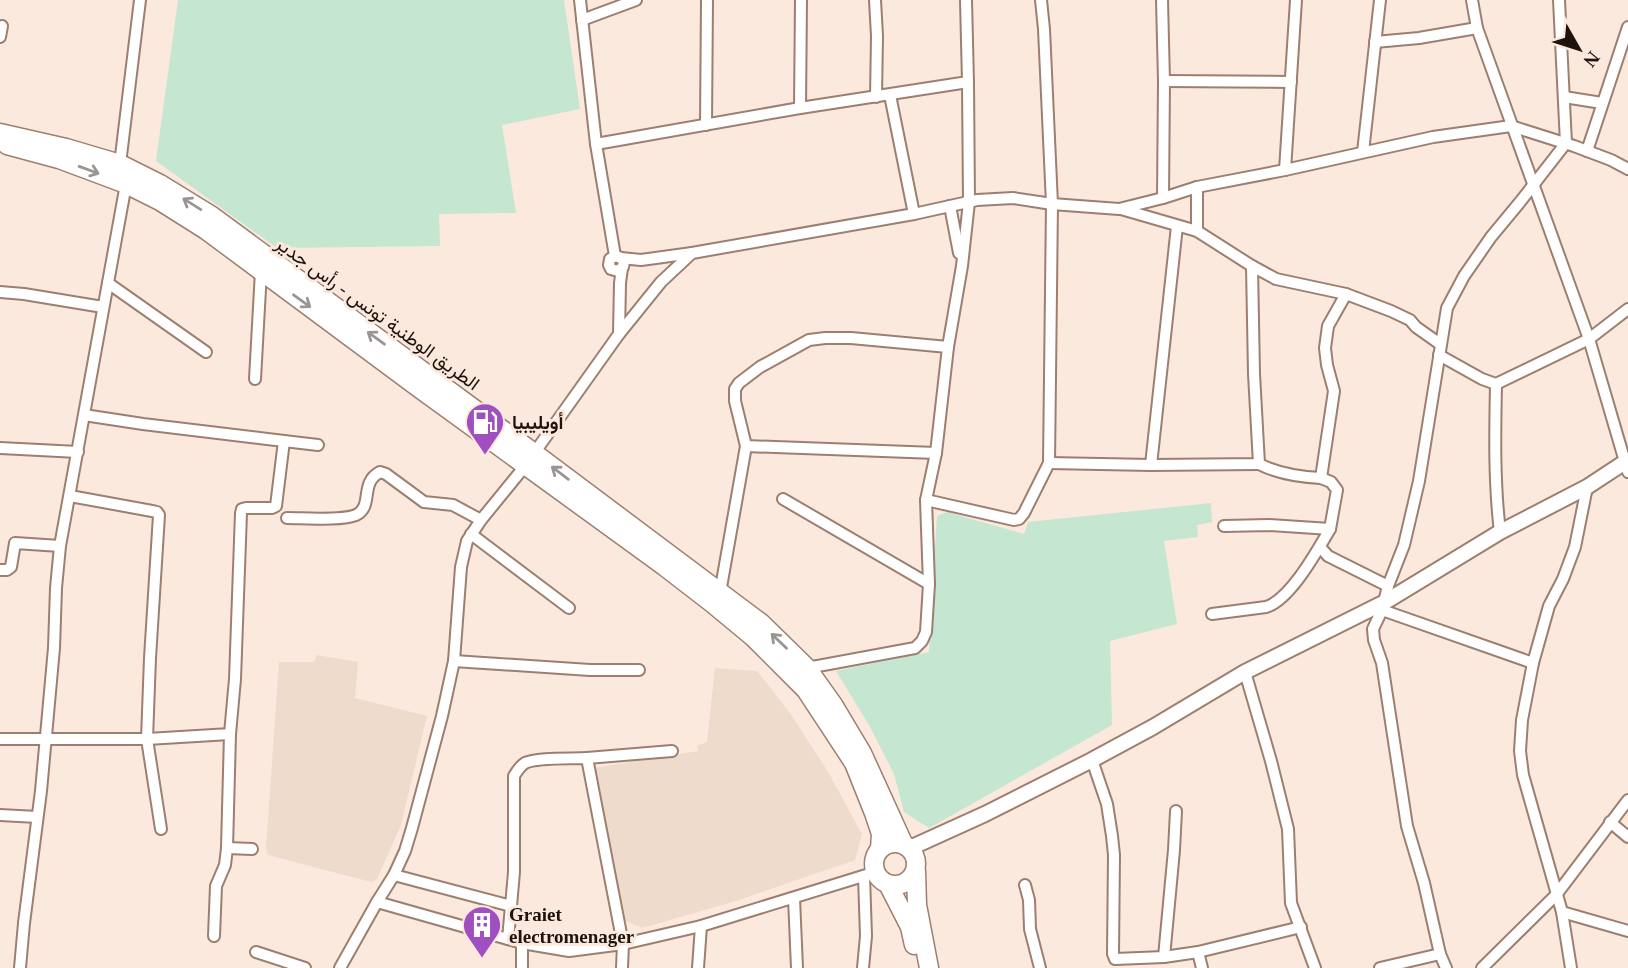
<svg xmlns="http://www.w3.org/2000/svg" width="1628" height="968" font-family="'Times New Roman',Vazirmatn,serif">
<rect width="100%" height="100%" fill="#fce9de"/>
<g fill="#efdbcb">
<polygon points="317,655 358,662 355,698 427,716 401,825 377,879 371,882 268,855 266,848 279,662 314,662"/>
<polygon points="715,668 757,671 790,713 827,770 862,834 855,860 736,901 642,928 624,920 594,768 698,751 697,746 707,742"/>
</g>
<g fill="#c5e6d0">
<polygon points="178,0 564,0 580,109 502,125 516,213 439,214 440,246 277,248 156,161"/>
<polygon points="1211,503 1212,522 1197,525 1198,537 1164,541 1177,624 1110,641 1112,725 929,828 904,812 894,774 869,725 836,671 929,652 937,516 947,512 1024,534 1028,522"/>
</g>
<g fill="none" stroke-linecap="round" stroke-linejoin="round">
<g stroke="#9c7f6f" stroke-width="14">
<g id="minor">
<path d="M580 0 596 144 615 256C622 257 625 261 623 267L618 271 611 269 609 265 610 259 615 256"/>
<polyline points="875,0 877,36 876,97"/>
<polyline points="966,0 968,82"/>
<polyline points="1162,0 1164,81 1163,198"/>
<polyline points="1472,0 1477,28 1589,339 1628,472"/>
<polyline points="582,20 636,0"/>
<polyline points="0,37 2,26"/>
<polyline points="1375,42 1419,38 1477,28"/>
<polyline points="1164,81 1291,82"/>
<polyline points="890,95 914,214"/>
<polyline points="1564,97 1602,103"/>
<polyline points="800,108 801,0"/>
<polyline points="706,125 707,0"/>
<polyline points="596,144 800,108 968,82 969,202 962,266 948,347 936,453 926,500 929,584 926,632 922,641 915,648 807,668"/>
<polyline points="1587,151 1628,27"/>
<polyline points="1363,152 1380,0"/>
<polyline points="120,164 140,0"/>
<polyline points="1285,170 1296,0"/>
<polyline points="1197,187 1197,231"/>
<polyline points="950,206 959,253"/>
<polyline points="621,258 641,260 692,253"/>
<polyline points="1252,266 1276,279 1346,294 1391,311 1410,320 1416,327 1440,344"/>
<polyline points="108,283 206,352"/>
<polyline points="0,292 24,294 103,307"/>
<polyline points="619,334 620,283 622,268"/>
<polyline points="1439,355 1482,379 1496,384 1589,339 1628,309"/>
<polyline points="255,379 261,271"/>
<path d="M1496 384C1495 433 1494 482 1500 532"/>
<polyline points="84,415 143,424 284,441"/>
<polyline points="746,446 936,453"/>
<polyline points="0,448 78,452"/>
<polyline points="1049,463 1151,465 1259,464 1254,374 1252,266 1197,231 1121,209"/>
<path d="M1259 464C1277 473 1300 477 1321 478"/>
<polyline points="1151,465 1177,226"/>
<polyline points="70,496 152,511 157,512 159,515 150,658 147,739 161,829"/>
<polyline points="783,499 929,584"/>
<polyline points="926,500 1014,520 1019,519 1024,513 1049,463 1052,204 1044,29 1041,0"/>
<path d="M287 518C304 518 342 521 356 515 374 506 359 483 380 472L386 474 424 502 453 505 481 520"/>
<polyline points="1330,529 1337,490 1331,482 1321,478 1334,391 1327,365 1325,348 1328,326 1346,294"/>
<polyline points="471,534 569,608"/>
<polyline points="1320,547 1328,556 1388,586"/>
<polyline points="0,570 7,570 11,567 15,543 60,546"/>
<polyline points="720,593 746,446 735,401 735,389 739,383 760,367 809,340 825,338 851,338 948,347"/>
<polyline points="1382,610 1533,663"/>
<path d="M1212 614 1266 607C1290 600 1317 551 1330 529L1269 525 1224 526"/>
<polyline points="454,661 590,670 639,670"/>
<polyline points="1245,672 1271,761 1288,829 1291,903 1315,968"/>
<polyline points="0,739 147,739 230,734 235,679 241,513 242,509 246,508 272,508 276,506 284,441 318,445"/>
<polyline points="1092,760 1107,804 1112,836 1114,855 1113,954 1115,959 1164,957 1198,952 1301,927"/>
<polyline points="0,815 37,817"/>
<polyline points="1610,822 1628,837"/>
<polyline points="227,848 252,849"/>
<polyline points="876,872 701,926 623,944 569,951 522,943 377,902 394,875 405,851 412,828 442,716 454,661 461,567 467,541 481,520 525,466 619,334 661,282 692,253 914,214 977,200 1013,198 1052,204 1119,209 1163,198 1197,187 1285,170 1433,137 1511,126 1574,146 1611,160 1628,169"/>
<polyline points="394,875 511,906 508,939"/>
<polyline points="1025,885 1029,900 1030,929 1040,968"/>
<polyline points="794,898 797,968"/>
<path d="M511 906 514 872V776C517 771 520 766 525 763 537 757 572 759 587 758"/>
<polyline points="1562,912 1628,931"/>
<polyline points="214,936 216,886 225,865 227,848 230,734"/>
<polyline points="522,943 522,968"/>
<polyline points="256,952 305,968"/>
<polyline points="1198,952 1202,968"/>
<polyline points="1164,957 1174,850 1176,811"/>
<polyline points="20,968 24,923 41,791 54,648 56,588 60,546 126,184"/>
<polyline points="340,968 377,902"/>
<polyline points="622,968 623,944 587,758 672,751"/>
<polyline points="698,968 701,926"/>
<polyline points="863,968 866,936 864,876"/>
<polyline points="1380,968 1440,954"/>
<polyline points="1446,968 1440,954 1424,883 1407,826 1382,663 1374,640 1373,629 1382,610 1388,586 1404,545 1419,481 1447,308 1464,276 1491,237 1520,202 1566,143 1559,0"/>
<polyline points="1482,968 1556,895 1628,800"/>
<polyline points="1571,968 1562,912 1523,775 1520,751 1522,720 1533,663 1549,606 1563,579 1575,547 1587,487"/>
</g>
</g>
<g stroke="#9c7f6f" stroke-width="18">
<polyline id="tertiary" points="910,848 985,814 1092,760 1153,727 1245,672 1385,602 1500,532 1587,487 1628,460"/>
</g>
<g stroke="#9c7f6f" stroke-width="21">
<g id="primary">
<polyline points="0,133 66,148 120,164 160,184 212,216 534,453 761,623 807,668 834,706 862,753 903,843"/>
<polyline points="7,145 59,159 126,184 160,201 206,230 419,388 664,566 712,603 753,637 806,690 854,763 874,813 881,834 880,849"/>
<circle cx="895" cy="864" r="21"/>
<polyline points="916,871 917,905 929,968"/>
<polyline points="888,884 910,927 914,945"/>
</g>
</g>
<use href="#minor" stroke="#fff" stroke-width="10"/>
<use href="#tertiary" stroke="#fff" stroke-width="14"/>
<use href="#primary" stroke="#fff" stroke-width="18"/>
</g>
<defs><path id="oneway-shaft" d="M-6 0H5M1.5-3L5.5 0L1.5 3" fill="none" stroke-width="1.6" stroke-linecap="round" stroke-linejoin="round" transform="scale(1.75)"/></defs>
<g stroke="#9a9592">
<use href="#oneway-shaft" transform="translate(89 170) rotate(20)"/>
<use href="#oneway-shaft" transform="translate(192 204) rotate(-148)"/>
<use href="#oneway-shaft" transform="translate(302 301) rotate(36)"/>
<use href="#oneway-shaft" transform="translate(376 338) rotate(-144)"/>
<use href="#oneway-shaft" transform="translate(560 473) rotate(-143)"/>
<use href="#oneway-shaft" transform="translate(779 641) rotate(-136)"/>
</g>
<defs>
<g id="fuel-pin" transform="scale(2.0125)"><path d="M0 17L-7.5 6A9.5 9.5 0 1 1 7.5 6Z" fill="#9f4fbf" stroke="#fce9de"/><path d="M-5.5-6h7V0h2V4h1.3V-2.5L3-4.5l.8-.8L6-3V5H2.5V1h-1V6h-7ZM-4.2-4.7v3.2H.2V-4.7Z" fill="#fff"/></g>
<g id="building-pin" transform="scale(2.0125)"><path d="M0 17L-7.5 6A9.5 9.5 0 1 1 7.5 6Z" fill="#9f4fbf" stroke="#fce9de"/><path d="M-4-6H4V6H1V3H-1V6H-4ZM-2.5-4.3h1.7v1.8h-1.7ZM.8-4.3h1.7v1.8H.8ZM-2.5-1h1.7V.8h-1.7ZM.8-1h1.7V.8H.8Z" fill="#fff"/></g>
</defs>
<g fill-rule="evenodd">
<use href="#fuel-pin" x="485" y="422"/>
<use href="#building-pin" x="482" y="925"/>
</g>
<g text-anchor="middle" stroke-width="6" stroke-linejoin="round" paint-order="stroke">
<g font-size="19" fill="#1e140d" stroke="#fce9de">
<text transform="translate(378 313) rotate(36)" y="7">الطريق الوطنية تونس - رأس جدير</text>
</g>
<g font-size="19" font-weight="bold" fill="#1e140d" stroke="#fce9de" text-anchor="start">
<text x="512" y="429">أويليبيا</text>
<text x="509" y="921">Graiet<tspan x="509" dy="22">electromenager</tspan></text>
</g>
</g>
<g transform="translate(1579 49) rotate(129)" stroke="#fce9de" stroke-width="5" paint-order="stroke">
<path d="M0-5L12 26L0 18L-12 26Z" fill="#1e140d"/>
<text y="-10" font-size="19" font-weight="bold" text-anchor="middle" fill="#1e140d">N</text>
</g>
</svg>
